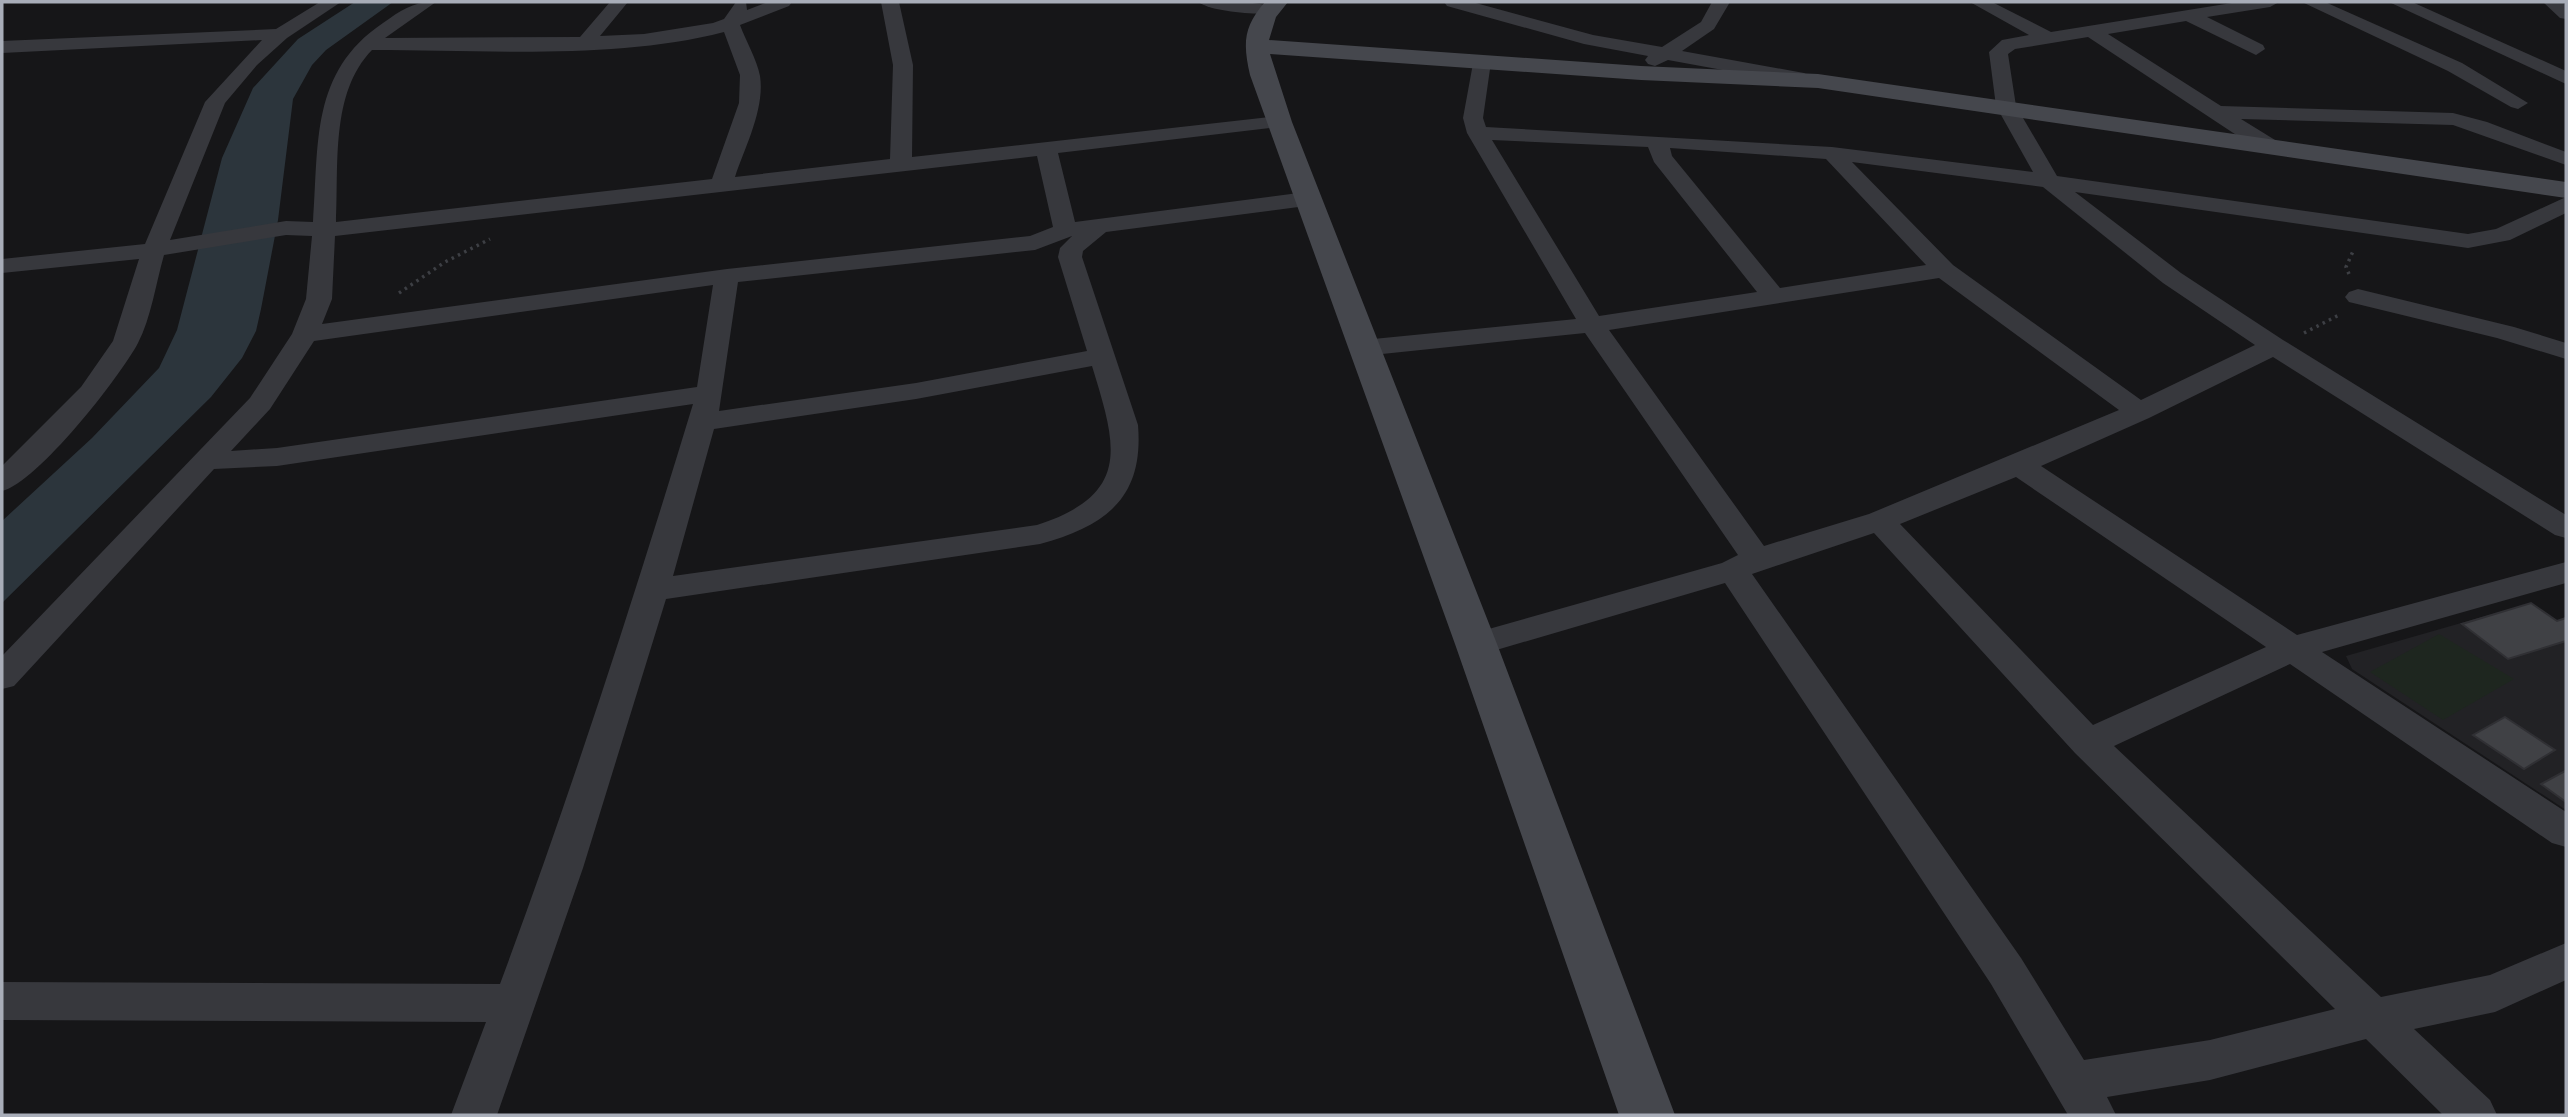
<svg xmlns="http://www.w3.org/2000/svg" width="2568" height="1117" font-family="'DejaVu Sans',sans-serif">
<rect width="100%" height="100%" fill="#161618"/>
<polygon fill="#222225" points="2531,603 2557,621 2566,618 2566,810 2352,669 2346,656"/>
<polygon fill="#1e261f" points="2439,634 2514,679 2443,720 2370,672"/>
<polygon fill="#2c353c" points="355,2 393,2 326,50 312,65 293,99 278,220 261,309 256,331 242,358 211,397 2,603 2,521 92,438 159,368 177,330 222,158 253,88 298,39"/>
<g fill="#404145" stroke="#303034" stroke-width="2">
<polygon points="2531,603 2557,621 2566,618 2566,641 2508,659 2462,624"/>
<polygon points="2505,717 2555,750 2524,769 2473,735"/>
<polygon points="2565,771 2566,772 2566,802 2541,784"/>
</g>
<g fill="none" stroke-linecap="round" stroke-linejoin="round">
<g stroke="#3d3f44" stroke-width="3.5" stroke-dasharray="2.5 4.5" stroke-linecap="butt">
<polyline points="2349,274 2346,267 2354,249"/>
<polyline points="399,293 445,262 490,239"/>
<polyline points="2304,333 2339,315"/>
</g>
<g fill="#37383d" fill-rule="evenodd">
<path d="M320 2H341L287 38 257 65 225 103 170 240 286 221 313 222C319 144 310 72 383 23 401 10 414 1 436 2L385 38 580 37 610 2H628L600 36 644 34 713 23 724 19 736 2H746L747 10 768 2H792L789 6 740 25C746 41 757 60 760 76 765 109 745 147 735 177L890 159 893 65 881 2H899L913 65 912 157 1279 116 1286 118 1289 122 1286 126 1058 153 1075 222 1306 192 1317 199 1306 206 1106 232 1083 251 1082 257 1138 425C1144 498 1106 526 1040 544L666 599 583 868 497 1115H451L486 1022 2 1020V982L500 984C571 793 634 598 693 404L277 466 214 469 14 686 2 689V656L250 398 292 334 306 299 312 236 286 235 164 255C156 283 151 318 138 343 120 377 37 483 2 491V466L81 387 113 341 139 259 2 273V259L145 244 205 102 262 40 2 53V41L276 29ZM724 32 740 75 739 103 712 179 336 222C339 166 330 93 372 50 484 50 616 60 724 32ZM1037 156 1053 227 1030 236 727 269 322 324 332 299 335 236ZM1072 236 1060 248 1058 257 1087 351 916 383 719 411 738 282 1035 250ZM713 285 697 387 277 448 231 451 270 409 314 341ZM1092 366C1116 445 1133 494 1037 525L673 576 714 429 916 399Z"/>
<path d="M1199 2H1246L1274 6 1277 10C1269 18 1207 11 1199 2Z"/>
<polygon points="1444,2 1472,2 1593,35 1662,47 1701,22 1712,2 1730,2 1714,29 1682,51 1804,73 1814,79 1804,85 1668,60 1655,66 1648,64 1645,60 1648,56 1584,44 1447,6"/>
<path d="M1970 2H1992L2051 32 2238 2H2279L2270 7 2207 17 2263 45 2265 49 2256 55 2186 21 2108 34 2221 106 2453 113 2487 122 2566 152V165L2453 125 2241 119 2275 140 2278 145 2275 150H2259L2088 37 2015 49 2008 54 2016 106 2057 176 2468 234 2496 229 2566 197V213L2510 240 2468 248 2075 192 2181 273 2283 340 2566 515V538L2555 535 2273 357 2149 418 2041 466 2297 635 2566 562V583L2322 652 2566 812V847L2552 843 2290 664 2114 746 2381 997 2490 975 2566 943V980L2495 1012 2414 1029 2490 1100 2497 1115H2443L2366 1039 2210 1080 2107 1097 2116 1115H2068L1991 984 1725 583 1476 656 1464 652 1459 644 1464 636 1722 563 1738 555 1585 333 1363 356 1354 354 1350 348 1354 342 1363 340 1576 319 1467 133 1463 118 1474 58H1488L1491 62 1483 118 1486 127 1832 147 2033 172 1996 106 1989 52 2002 40 2029 35ZM1492 140 1648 147 1654 162 1757 292 1599 316ZM1670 148 1826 159 1926 265 1780 288 1672 156ZM1852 162 2043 187 2163 283 2255 345 2141 400 1953 265ZM1939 278 2119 410 1869 514 1764 546 1609 330ZM2016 477 2266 647 2093 725 1900 524ZM1874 533 2075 753 2335 1009 2210 1040 2084 1060 2021 958 1752 574Z"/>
<polygon points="2302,2 2325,2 2462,63 2528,103 2518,109 2511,107 2448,71"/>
<polygon points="2389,2 2412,2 2566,71 2566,84"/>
<polygon points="2543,2 2562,2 2566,5 2566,19 2560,18"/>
<polygon points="2358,289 2514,327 2566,343 2566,359 2497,338 2349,302 2345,297 2349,292"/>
</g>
<path fill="#45474d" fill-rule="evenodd" d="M1265 2H1288L1276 17 1269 40 1641 66 1818 74 2566 182V198L1818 88 1641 80 1270 54 1292 122 1497 644 1675 1115H1619L1455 644 1250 75C1243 44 1243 27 1265 2Z"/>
</g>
<rect width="2568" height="1117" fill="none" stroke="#a8adb8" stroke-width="7"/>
</svg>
